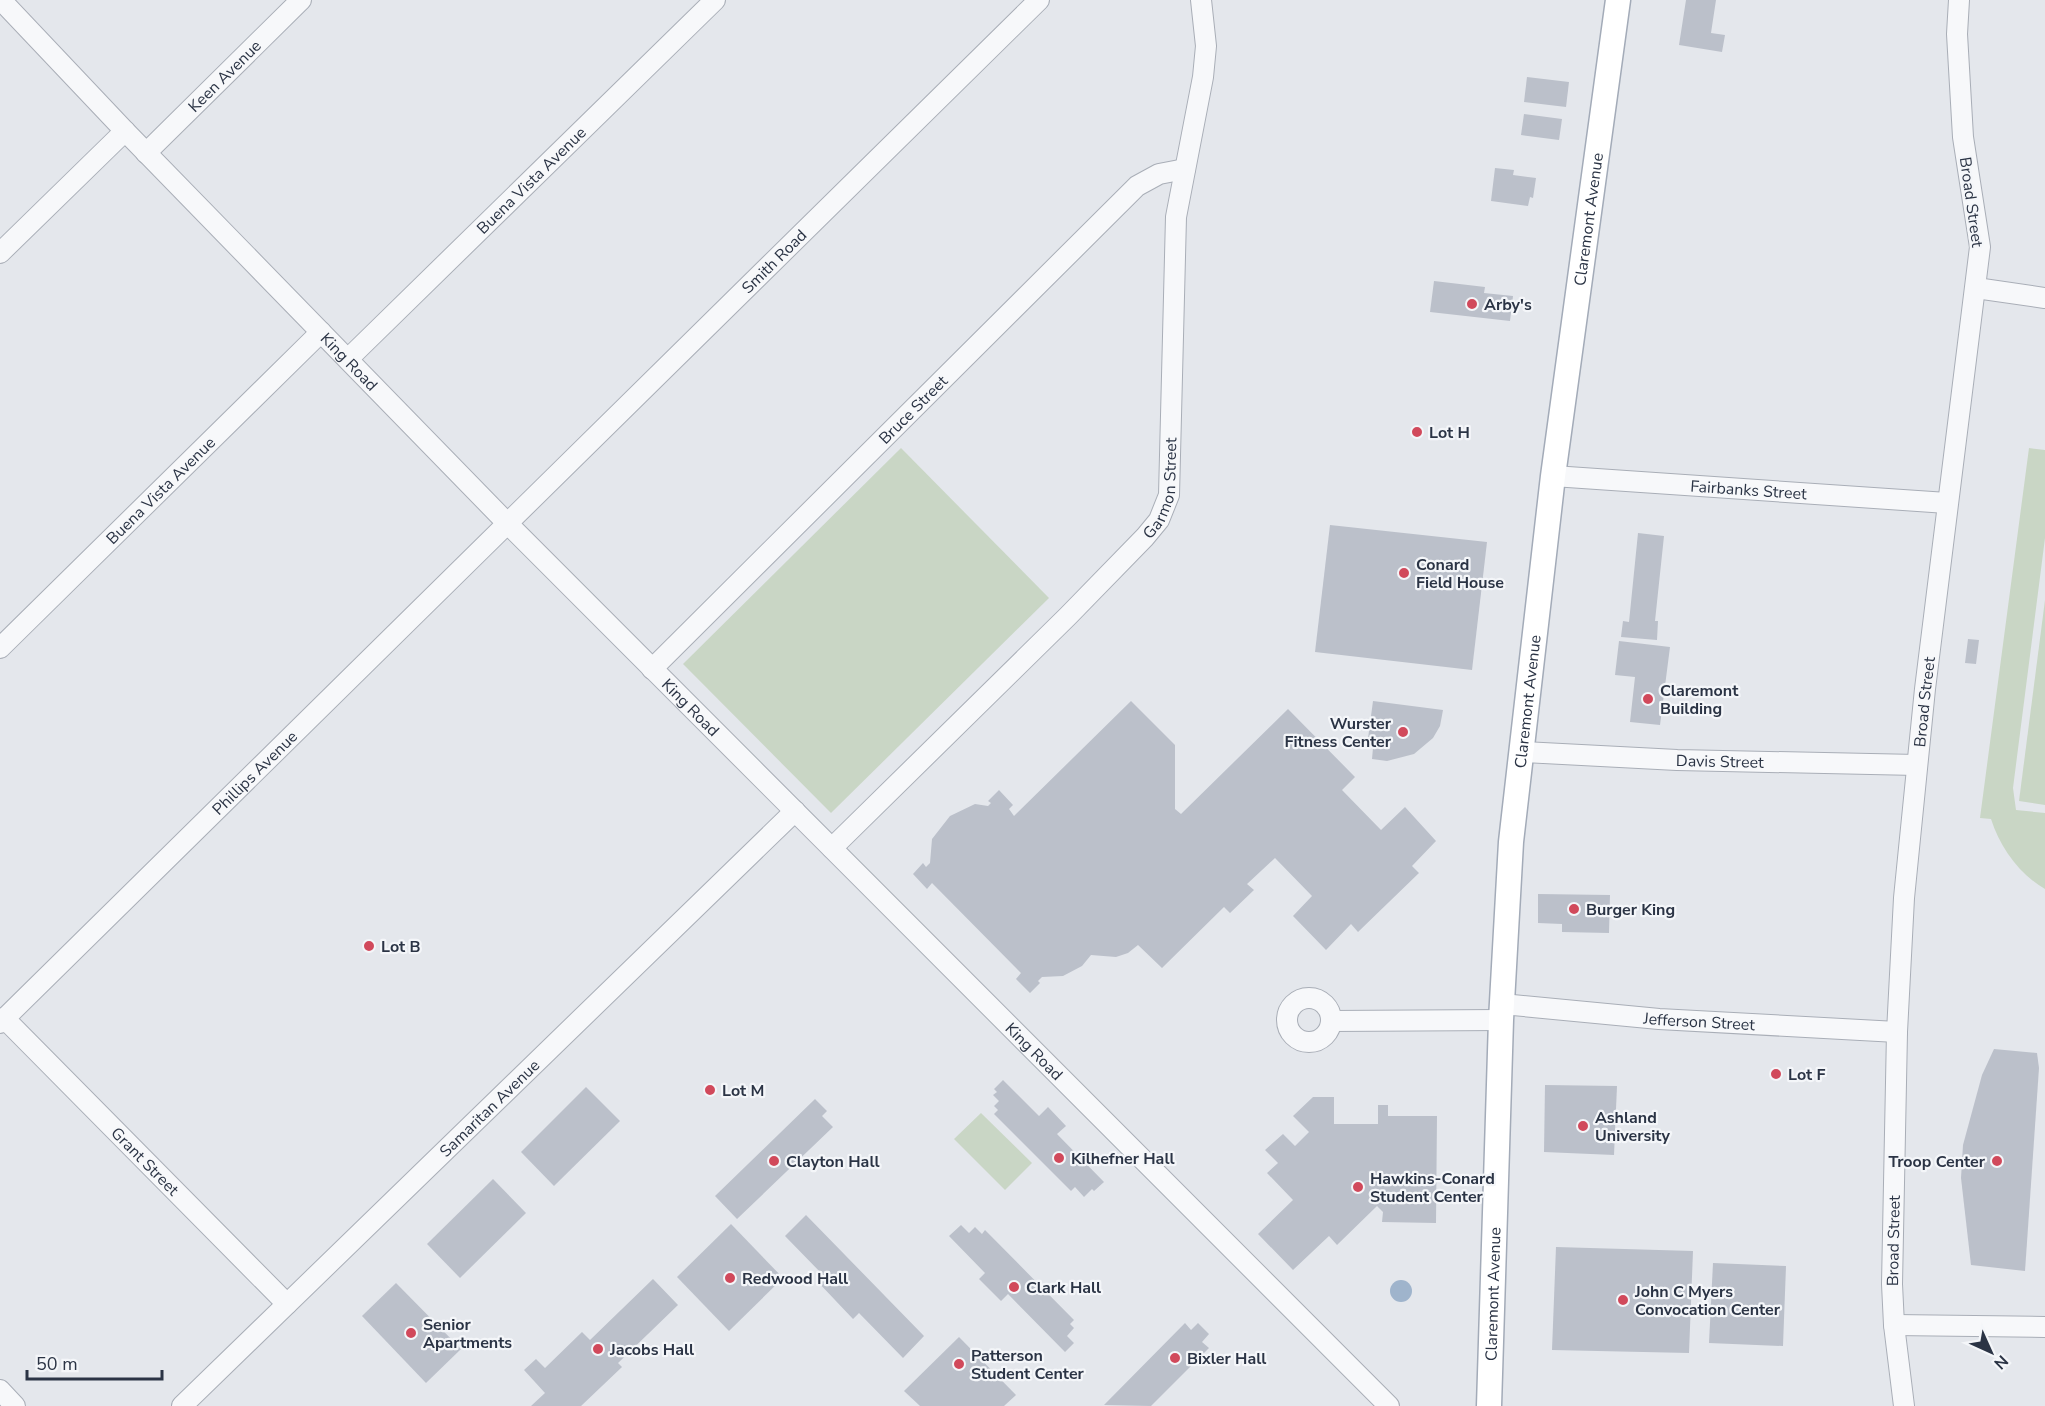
<svg xmlns="http://www.w3.org/2000/svg" width="2045" height="1406" font-family="'Nunito Sans',sans-serif">
<rect width="100%" height="100%" fill="#e4e7ec"/>
<g fill="#c9d6c5">
<polygon points="901,448 1049,598 831,813 683,664"/>
<path d="M2029 448 2045 450V538L2013 788 2016 810 2045 813V889C2019 874 2000 847 1991 819L1980 818Z"/>
<polygon points="2045,600 2045,805 2019,801"/>
<polygon points="981,1113 1032,1163 1005,1190 954,1139"/>
</g>
<circle fill="#9fb4cc" cx="1401" cy="1291" r="11"/>
<g fill="#bbc0ca">
<polygon points="1686,0 1716,0 1711,33 1725,35 1722,52 1679,45"/>
<polygon points="1527,77 1569,82 1566,107 1524,102"/>
<polygon points="1524,114 1562,119 1559,140 1521,135"/>
<polygon points="1495,168 1514,170 1513,175 1536,178 1533,198 1530,197 1528,206 1491,201"/>
<polygon points="1434,281 1485,287 1484,293 1513,296 1510,321 1430,312"/>
<polygon points="1330,525 1487,542 1472,670 1315,652"/>
<polygon points="1638,533 1664,536 1655,621 1658,621 1657,640 1621,637 1623,621 1629,622"/>
<polygon points="1968,639 1979,640 1976,664 1965,663"/>
<polygon points="1619,641 1670,647 1660,725 1630,722 1635,677 1615,675"/>
<polygon points="1131,701 1175,745 1175,809 1181,814 1288,709 1355,777 1342,790 1381,830 1405,807 1436,841 1412,866 1419,873 1358,932 1351,924 1326,950 1293,916 1312,896 1275,858 1247,884 1254,890 1230,913 1224,907 1162,968 1138,945 1128,953 1116,957 1091,955 1082,966 1063,976 1042,977 1038,981 1040,983 1030,993 1016,979 1021,973 932,883 927,889 913,874 923,863 926,867 930,863 932,839 950,816 975,804 988,806 991,803 988,801 999,790 1013,805 1009,809 1014,816"/>
<polygon points="1373,701 1443,710 1440,726 1433,738 1414,754 1387,761 1372,759 1373,748 1367,746"/>
<polygon points="1538,894 1610,895 1609,933 1562,932 1562,924 1538,923"/>
<polygon points="1994,1049 2037,1053 2039,1068 2025,1271 1971,1265 1961,1178 1963,1145 1982,1075"/>
<polygon points="1003,1080 1039,1116 1048,1107 1066,1126 1057,1134 1104,1182 1094,1191 1092,1189 1084,1197 1075,1187 1071,1191 994,1114 998,1110 994,1106 999,1101 993,1095 997,1092 994,1089"/>
<polygon points="1545,1085 1617,1086 1614,1155 1544,1152"/>
<polygon points="586,1087 620,1121 554,1186 521,1152"/>
<polygon points="1313,1097 1334,1097 1334,1124 1378,1124 1378,1105 1388,1105 1388,1116 1437,1116 1436,1223 1382,1222 1383,1212 1377,1206 1337,1245 1329,1236 1293,1270 1258,1234 1293,1200 1267,1173 1278,1163 1265,1150 1283,1134 1295,1146 1309,1132 1293,1116"/>
<polygon points="815,1099 827,1111 822,1116 833,1127 737,1219 715,1196"/>
<polygon points="493,1179 526,1213 460,1278 427,1244"/>
<polygon points="806,1215 924,1336 903,1358 859,1313 853,1319 817,1281 823,1275 785,1236"/>
<polygon points="731,1224 783,1278 729,1331 677,1277"/>
<polygon points="961,1225 969,1233 975,1227 982,1234 985,1230 1074,1320 1070,1324 1074,1328 1067,1336 1074,1343 1065,1352 1008,1294 1001,1301 979,1279 985,1273 949,1236"/>
<polygon points="1556,1247 1693,1251 1689,1353 1552,1350"/>
<polygon points="1713,1263 1786,1266 1783,1346 1709,1343"/>
<polygon points="653,1279 678,1305 618,1363 622,1367 581,1406 531,1406 545,1393 524,1370 536,1359 545,1368 582,1332 590,1340"/>
<polygon points="396,1283 461,1349 426,1383 362,1316"/>
<polygon points="1185,1323 1191,1330 1198,1323 1209,1334 1202,1342 1209,1348 1151,1406 1104,1405"/>
<polygon points="959,1337 1016,1395 1004,1406 920,1406 904,1391"/>
</g>
<g fill="none" stroke-linecap="round" stroke-linejoin="round">
<g stroke="#a9aeb7" stroke-width="22">
<g id="minor">
<path id="s1" d="M1 0 125 131 508 524 1389 1406"/>
<path id="s2" d="M146 153 301 0"/>
<polyline points="0,253 125,131"/>
<polyline points="1976,288 2045,298"/>
<path id="s3" d="M348 359 715 0"/>
<path id="s4" d="M1553 476 1947 503"/>
<path id="s5" d="M0 648 321 332"/>
<path id="s6" d="M652 669 1137 186 1159 174 1185 169"/>
<path id="s7" d="M1522 752 1677 760 1917 765"/>
<path id="s8" d="M832 848 1068 616 1145 537 1159 520 1169 495 1176 217 1203 77 1206 46 1201 0"/>
<circle cx="1309" cy="1020" r="22"/>
<path id="s9" d="M1502 1004 1659 1019 1897 1032"/>
<path id="s10" d="M4 1018 287 1304"/>
<polyline points="1331,1021 1501,1020"/>
<path id="s11" d="M0 1023 1039 0"/>
<polyline points="1894,1325 2045,1327"/>
<polyline points="0,1390 15,1406"/>
<path id="s12" d="M182 1406 795 811"/>
<path id="s13" d="M1904 1406 1894 1325 1892 1284 1897 1032 1904 898 1925 689 1980 247 1963 137 1957 34 1959 0"/>
</g>
</g>
<g stroke="#a3abb8" stroke-width="27">
<g id="major">
<path id="s14" d="M1489 1406 1501 1020 1511 842 1553 476 1618 0"/>
</g>
</g>
<use href="#minor" stroke="#f7f8fa" stroke-width="20"/>
<use href="#major" stroke="#fff" stroke-width="24"/>
</g>
<g fill="#d1495b" stroke="#f4f6f9" stroke-width="2">
<circle cx="1472" cy="304" r="6"/>
<circle cx="1417" cy="432" r="6"/>
<circle cx="1404" cy="573" r="6"/>
<circle cx="1648" cy="699" r="6"/>
<circle cx="1403" cy="732" r="6"/>
<circle cx="1574" cy="909" r="6"/>
<circle cx="369" cy="946" r="6"/>
<circle cx="1776" cy="1074" r="6"/>
<circle cx="710" cy="1090" r="6"/>
<circle cx="1583" cy="1126" r="6"/>
<circle cx="1059" cy="1158" r="6"/>
<circle cx="774" cy="1161" r="6"/>
<circle cx="1997" cy="1161" r="6"/>
<circle cx="1358" cy="1187" r="6"/>
<circle cx="730" cy="1278" r="6"/>
<circle cx="1014" cy="1287" r="6"/>
<circle cx="1623" cy="1300" r="6"/>
<circle cx="411" cy="1333" r="6"/>
<circle cx="598" cy="1349" r="6"/>
<circle cx="1175" cy="1358" r="6"/>
<circle cx="959" cy="1364" r="6"/>
</g>
<g text-anchor="middle" stroke-width="4.5" stroke-linejoin="round" paint-order="stroke">
<g font-size="16" fill="#2b3445" stroke="#f4f6f9">
<text dy="6" stroke="none"><textPath href="#s2" startOffset="110">Keen Avenue</textPath></text>
<text dy="6" stroke="none"><textPath href="#s3" startOffset="256">Buena Vista Avenue</textPath></text>
<text transform="translate(1972 202) rotate(82)" y="6">Broad Street</text>
<text dy="6" stroke="none"><textPath href="#s14" startOffset="1192">Claremont Avenue</textPath></text>
<text dy="6" stroke="none"><textPath href="#s11" startOffset="1086">Smith Road</textPath></text>
<text dy="6" stroke="none"><textPath href="#s1" startOffset="502">King Road</textPath></text>
<text dy="6" stroke="none"><textPath href="#s6" startOffset="368">Bruce Street</textPath></text>
<text dy="6" stroke="none"><textPath href="#s8" startOffset="495">Garmon Street</textPath></text>
<text dy="6" stroke="none"><textPath href="#s5" startOffset="225">Buena Vista Avenue</textPath></text>
<text dy="6" stroke="none"><textPath href="#s4" startOffset="196">Fairbanks Street</textPath></text>
<text dy="6" stroke="none"><textPath href="#s14" startOffset="706">Claremont Avenue</textPath></text>
<text dy="6" stroke="none"><textPath href="#s13" startOffset="706">Broad Street</textPath></text>
<text dy="6" stroke="none"><textPath href="#s1" startOffset="988">King Road</textPath></text>
<text dy="6" stroke="none"><textPath href="#s7" startOffset="198">Davis Street</textPath></text>
<text dy="6" stroke="none"><textPath href="#s11" startOffset="357">Phillips Avenue</textPath></text>
<text dy="6" stroke="none"><textPath href="#s9" startOffset="198">Jefferson Street</textPath></text>
<text dy="6" stroke="none"><textPath href="#s1" startOffset="1474">King Road</textPath></text>
<text dy="6" stroke="none"><textPath href="#s12" startOffset="428">Samaritan Avenue</textPath></text>
<text dy="6" stroke="none"><textPath href="#s10" startOffset="201">Grant Street</textPath></text>
<text dy="6" stroke="none"><textPath href="#s13" startOffset="166">Broad Street</textPath></text>
<text dy="6" stroke="none"><textPath href="#s14" startOffset="112">Claremont Avenue</textPath></text>
</g>
<g font-size="16" font-weight="bold" fill="#2b3445" stroke="#f4f6f9" text-anchor="start">
<text x="1484" y="310">Arby's</text>
<text x="1429" y="438">Lot H</text>
<text x="1416" y="570">Conard<tspan x="1416" dy="18">Field House</tspan></text>
<text x="1660" y="696">Claremont<tspan x="1660" dy="18">Building</tspan></text>
<text x="1391" y="729" text-anchor="end">Wurster<tspan x="1391" dy="18">Fitness Center</tspan></text>
<text x="1586" y="915">Burger King</text>
<text x="381" y="952">Lot B</text>
<text x="1788" y="1080">Lot F</text>
<text x="722" y="1096">Lot M</text>
<text x="1595" y="1123">Ashland<tspan x="1595" dy="18">University</tspan></text>
<text x="1071" y="1164">Kilhefner Hall</text>
<text x="786" y="1167">Clayton Hall</text>
<text x="1985" y="1167" text-anchor="end">Troop Center</text>
<text x="1370" y="1184">Hawkins-Conard<tspan x="1370" dy="18">Student Center</tspan></text>
<text x="742" y="1284">Redwood Hall</text>
<text x="1026" y="1293">Clark Hall</text>
<text x="1635" y="1297">John C Myers<tspan x="1635" dy="18">Convocation Center</tspan></text>
<text x="423" y="1330">Senior<tspan x="423" dy="18">Apartments</tspan></text>
<text x="610" y="1355">Jacobs Hall</text>
<text x="971" y="1361">Patterson<tspan x="971" dy="18">Student Center</tspan></text>
<text x="1187" y="1364">Bixler Hall</text>
</g>
</g>
<g transform="translate(1991 1352) rotate(135)" stroke="#f4f6f9" stroke-width="4.5" paint-order="stroke">
<path d="M0-4.5L10 22L0 15L-10 22Z" fill="#2b3445"/>
<text y="-9" font-size="16" font-weight="bold" text-anchor="middle" fill="#2b3445">N</text>
</g>
<path d="M27 1370v9h135v-9" fill="none" stroke="#2b3445" stroke-width="3"/>
<text x="36" y="1370" font-size="18" fill="#2b3445" stroke="#f4f6f9" stroke-width="4.5" paint-order="stroke">50 m</text>
</svg>
